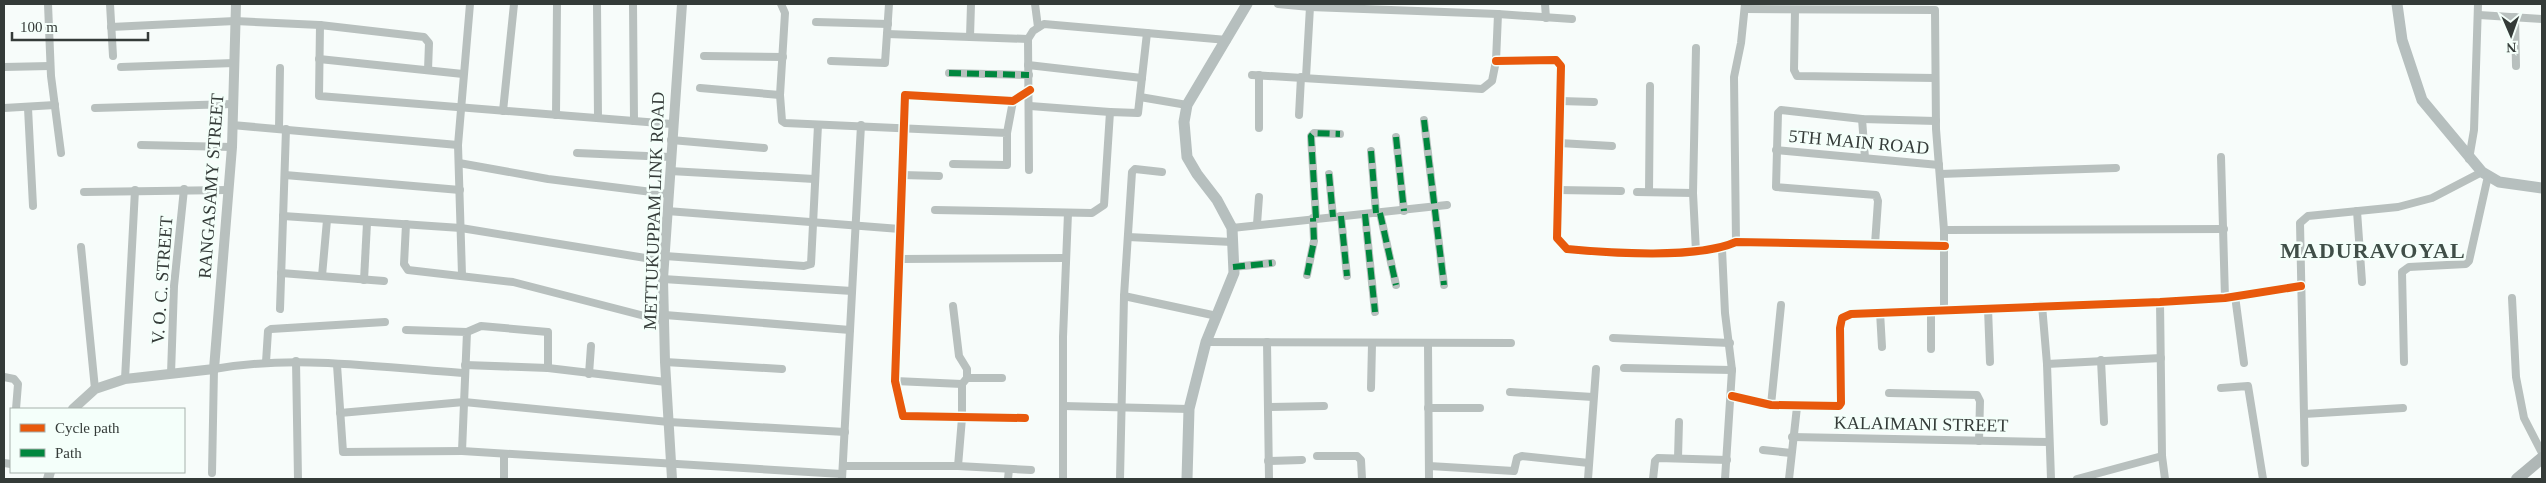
<svg xmlns="http://www.w3.org/2000/svg" width="2546" height="483" font-family="'Times New Roman',serif">
<rect width="100%" height="100%" fill="#f7fcfa"/>
<g fill="none" stroke-linecap="round" stroke-linejoin="round">
<g stroke="#b8c0be" stroke-width="8">
<polyline points="48,4 51,76 61,153"/>
<polyline points="110,4 113,56"/>
<polyline points="597,4 598,118"/>
<polyline points="633,4 634,121"/>
<polyline points="781,4 785,13 780,95 782,121 785,123 1007,133 1007,165 953,164"/>
<polyline points="1035,4 1038,27"/>
<polyline points="1278,4 1310,7 1498,14 1572,19"/>
<polyline points="1545,4 1546,18"/>
<polyline points="1745,9 1935,10 1936,129 1944,230 1944,310"/>
<polyline points="1795,10 1794,70 1797,76 1935,78"/>
<polyline points="2479,15 2542,19"/>
<polyline points="2515,17 2516,66"/>
<polyline points="816,22 888,24"/>
<polyline points="320,25 319,96 672,124"/>
<polyline points="111,27 235,21 320,25 424,37 429,43 428,70"/>
<polyline points="887,34 1028,39"/>
<polyline points="970,37 971,4"/>
<polyline points="704,56 783,57"/>
<polyline points="319,59 463,74"/>
<polyline points="831,61 885,63 889,4"/>
<path d="M1496 61 1556 60 1561 66 1557 238 1567 249C1610 253 1698 259 1736 242L1945 246"/>
<polyline points="1028,65 1142,78"/>
<polyline points="4,67 50,66"/>
<polyline points="121,67 234,63"/>
<polyline points="949,73 1029,75"/>
<polyline points="1252,75 1482,89 1492,81 1496,61 1498,14"/>
<polyline points="1306,77 1310,7"/>
<polyline points="700,88 780,95"/>
<polyline points="1140,97 1187,105"/>
<polyline points="1560,101 1594,102"/>
<polyline points="1030,106 1110,112"/>
<polyline points="4,108 55,105"/>
<polyline points="28,108 33,206"/>
<polyline points="95,108 233,104"/>
<polyline points="503,111 514,4"/>
<polyline points="556,115 557,4"/>
<polyline points="1299,115 1301,77"/>
<polyline points="1862,119 1865,158"/>
<polyline points="1424,120 1444,285"/>
<polyline points="232,125 458,145"/>
<polyline points="279,128 280,68"/>
<polyline points="1259,128 1259,75"/>
<polyline points="1007,133 1013,101"/>
<polyline points="1396,137 1404,211"/>
<polyline points="671,140 764,148"/>
<polyline points="1559,143 1612,146"/>
<polyline points="141,145 232,147"/>
<polyline points="1776,150 1939,165"/>
<polyline points="1371,151 1376,213"/>
<polyline points="577,153 670,157"/>
<polyline points="2221,157 2225,298"/>
<polyline points="2469,159 2474,130 2478,4"/>
<polyline points="459,163 548,179 668,194"/>
<polyline points="1029,170 1028,39 1033,31 1044,24 1227,40"/>
<polyline points="670,171 814,179"/>
<polyline points="1329,174 1333,217"/>
<polyline points="1940,174 2116,168"/>
<polyline points="285,175 460,190"/>
<polyline points="902,175 939,176"/>
<polyline points="1557,190 1621,191"/>
<polyline points="84,192 228,190"/>
<polyline points="1637,192 1693,193"/>
<polyline points="1649,192 1650,86"/>
<polyline points="935,210 1092,213 1104,205 1110,112 1138,113 1147,33"/>
<polyline points="667,211 900,229"/>
<polyline points="2357,211 2362,282"/>
<polyline points="1380,213 1396,285"/>
<polyline points="1365,214 1375,312"/>
<polyline points="283,216 461,228 664,261"/>
<polyline points="1341,216 1347,276"/>
<polyline points="1316,218 1311,136 1314,133 1340,134"/>
<polyline points="406,224 404,264 408,270 513,282 664,321"/>
<polyline points="1257,224 1259,197"/>
<polyline points="1232,228 1447,205"/>
<polyline points="1944,230 2224,229"/>
<polyline points="1128,237 1232,242"/>
<polyline points="1736,242 1734,77 1741,43 1745,4"/>
<polyline points="1875,244 1878,201 1876,195 1776,187 1778,113 1781,110 1862,119 1936,121"/>
<polyline points="81,247 95,389"/>
<polyline points="1722,249 1725,313 1732,370 1725,479"/>
<polyline points="1696,252 1693,193 1696,48"/>
<polyline points="665,256 804,266 811,264 818,125"/>
<polyline points="900,259 1065,258"/>
<polyline points="1233,267 1272,263"/>
<polyline points="281,273 384,281"/>
<polyline points="462,275 458,145 470,4"/>
<polyline points="1307,275 1314,241 1313,218"/>
<polyline points="322,276 327,220"/>
<polyline points="663,279 852,291"/>
<polyline points="364,280 367,223"/>
<polyline points="1124,296 1217,316"/>
<polyline points="2235,296 2244,363"/>
<polyline points="2512,298 2516,377 2524,418 2542,453"/>
<polyline points="2160,302 2162,456 2165,479"/>
<polyline points="2042,305 2047,364 2051,479"/>
<polyline points="953,306 959,356 967,369 967,378 962,384 962,418 958,466"/>
<polyline points="1988,308 1990,362"/>
<polyline points="280,309 286,129"/>
<polyline points="1931,310 1931,349"/>
<polyline points="1880,312 1882,347"/>
<polyline points="665,315 850,330"/>
<polyline points="406,330 467,332 462,451 842,474"/>
<polyline points="467,332 481,326 548,332 548,368"/>
<polyline points="1613,338 1730,343"/>
<polyline points="1206,342 1511,343"/>
<polyline points="1267,342 1269,479"/>
<polyline points="1428,344 1429,479"/>
<polyline points="2101,360 2104,422"/>
<polyline points="296,361 298,479"/>
<polyline points="266,362 268,331 271,329 385,322"/>
<polyline points="665,362 782,369"/>
<polyline points="2404,362 2402,272 2409,267 2466,264 2469,261 2488,176"/>
<polyline points="2047,364 2161,358"/>
<polyline points="337,365 343,452 462,451"/>
<polyline points="465,365 548,368 666,382"/>
<polyline points="1624,368 1732,370"/>
<polyline points="171,374 174,286 184,189"/>
<polyline points="589,374 591,346"/>
<polyline points="4,377 14,379 18,384 16,409"/>
<polyline points="967,378 1002,378"/>
<polyline points="125,379 135,190"/>
<polyline points="895,381 962,384"/>
<polyline points="1371,388 1372,344"/>
<polyline points="2221,388 2248,386 2263,479"/>
<polyline points="1510,392 1593,397"/>
<polyline points="1889,393 1977,395 1980,401 1979,441"/>
<polyline points="1732,396 1771,405 1839,406 1841,403 1840,328 1842,318 1851,314 2160,302 2225,298 2301,286"/>
<polyline points="1771,405 1781,305"/>
<polyline points="1063,406 1189,409"/>
<polyline points="1268,407 1324,406"/>
<polyline points="1428,408 1480,408"/>
<polyline points="340,413 464,402 669,422 845,432"/>
<polyline points="2304,414 2403,408"/>
<polyline points="1025,418 903,416 895,381 905,95 1013,101 1030,90"/>
<polyline points="1792,437 2049,442"/>
<polyline points="1763,450 1791,453"/>
<polyline points="504,454 504,479"/>
<polyline points="1317,456 1357,456 1361,460 1362,479"/>
<polyline points="1678,458 1679,422"/>
<polyline points="1268,461 1302,460"/>
<polyline points="4,463 11,464"/>
<polyline points="2305,463 2300,223 2308,216 2398,207 2432,198 2482,172"/>
<polyline points="843,466 958,466 1031,470"/>
<polyline points="1429,466 1514,471 1517,458 1522,456 1589,463"/>
<path d="M212 473 214 369C297 354 382 368 465 373"/>
<polyline points="842,479 861,125"/>
<polyline points="1008,479 1009,469"/>
<polyline points="1063,479 1063,337 1068,213"/>
<polyline points="1120,479 1124,296 1132,172 1135,169 1162,172"/>
<polyline points="1588,479 1596,369"/>
<polyline points="1653,479 1655,461 1658,458 1727,460"/>
<polyline points="1789,479 1797,407"/>
<polyline points="2077,479 2162,456"/>
</g>
<g stroke="#b8c0be" stroke-width="10">
<polyline points="73,409 95,389 125,379 214,369 232,147 236,4"/>
<polyline points="48,479 50,472"/>
<polyline points="672,479 665,362 663,279 682,4"/>
</g>
<g stroke="#b6bfbe" stroke-width="11">
<polyline points="2397,4 2402,40 2422,100 2482,172 2499,182 2542,188"/>
<polyline points="1187,479 1189,409 1206,342 1234,273 1232,228 1217,200 1197,174 1187,157 1184,122 1187,105 1247,4"/>
</g>
<polyline stroke="#afb7b6" stroke-width="12" points="2517,479 2542,458"/>
<g stroke="#00873e" stroke-width="6" stroke-dasharray="12 6" stroke-linecap="butt">
<polyline points="949,73 1029,75"/>
<polyline points="1424,120 1444,285"/>
<polyline points="1396,137 1404,211"/>
<polyline points="1371,151 1376,213"/>
<polyline points="1329,174 1333,217"/>
<polyline points="1380,213 1396,285"/>
<polyline points="1365,214 1375,312"/>
<polyline points="1341,216 1347,276"/>
<polyline points="1316,218 1311,136 1314,133 1340,134"/>
<polyline points="1233,267 1272,263"/>
<polyline points="1307,275 1314,241 1313,218"/>
</g>
<g stroke="#f4fffa" stroke-width="11">
<g id="cycleway">
<path d="M1496 61 1556 60 1561 66 1557 238 1567 249C1610 253 1698 259 1736 242L1945 246"/>
<polyline points="1732,396 1771,405 1839,406 1841,403 1840,328 1842,318 1851,314 2160,302 2225,298 2301,286"/>
<polyline points="1025,418 903,416 895,381 905,95 1013,101 1030,90"/>
</g>
</g>
<use href="#cycleway" stroke="#e8590c" stroke-width="8"/>
</g>
<g text-anchor="middle" stroke-width="5" stroke-linejoin="round" paint-order="stroke">
<g font-size="18" fill="#343b38" stroke="#f4fffa">
<text transform="translate(1859 142) rotate(5)" y="6">5TH MAIN ROAD</text>
<text transform="translate(211 186) rotate(-86)" y="6">RANGASAMY STREET</text>
<text transform="translate(654 211) rotate(-88)" y="6">METTUKUPPAM LINK ROAD</text>
<text transform="translate(162 280) rotate(-86)" y="6">V. O. C. STREET</text>
<text transform="translate(1921 424) rotate(1)" y="6">KALAIMANI STREET</text>
</g>
<g font-size="22" font-weight="bold" letter-spacing="1" fill="#404f48" stroke="#f4fffa">
<text x="2373" y="258">MADURAVOYAL</text>
</g>
</g>
<rect width="2546" height="483" fill="none" stroke="#343b38" stroke-width="10"/>
<rect x="10" y="408" width="175" height="65" fill="#f4fffa" stroke="#a7b1ac"/>
<rect x="20" y="424" width="25" height="8" fill="#e8590c" stroke="#a7b1ac"/>
<text x="55" y="433" font-size="15" fill="#343b38">Cycle path</text>
<rect x="20" y="449" width="25" height="8" fill="#00873e" stroke="#a7b1ac"/>
<text x="55" y="458" font-size="15" fill="#343b38">Path</text>
<g transform="translate(2511 35) rotate(178)" stroke="#f4fffa" stroke-width="4" paint-order="stroke">
<path d="M0-4L9 19L0 12L-9 19Z" fill="#343b38"/>
<text y="-8" font-size="14" font-weight="bold" text-anchor="middle" fill="#343b38">N</text>
</g>
<path d="M12 32v8h136v-8" fill="none" stroke="#343b38" stroke-width="2.5"/>
<text x="20" y="32" font-size="15" fill="#343b38" stroke="#f4fffa" stroke-width="4" paint-order="stroke">100 m</text>
</svg>
